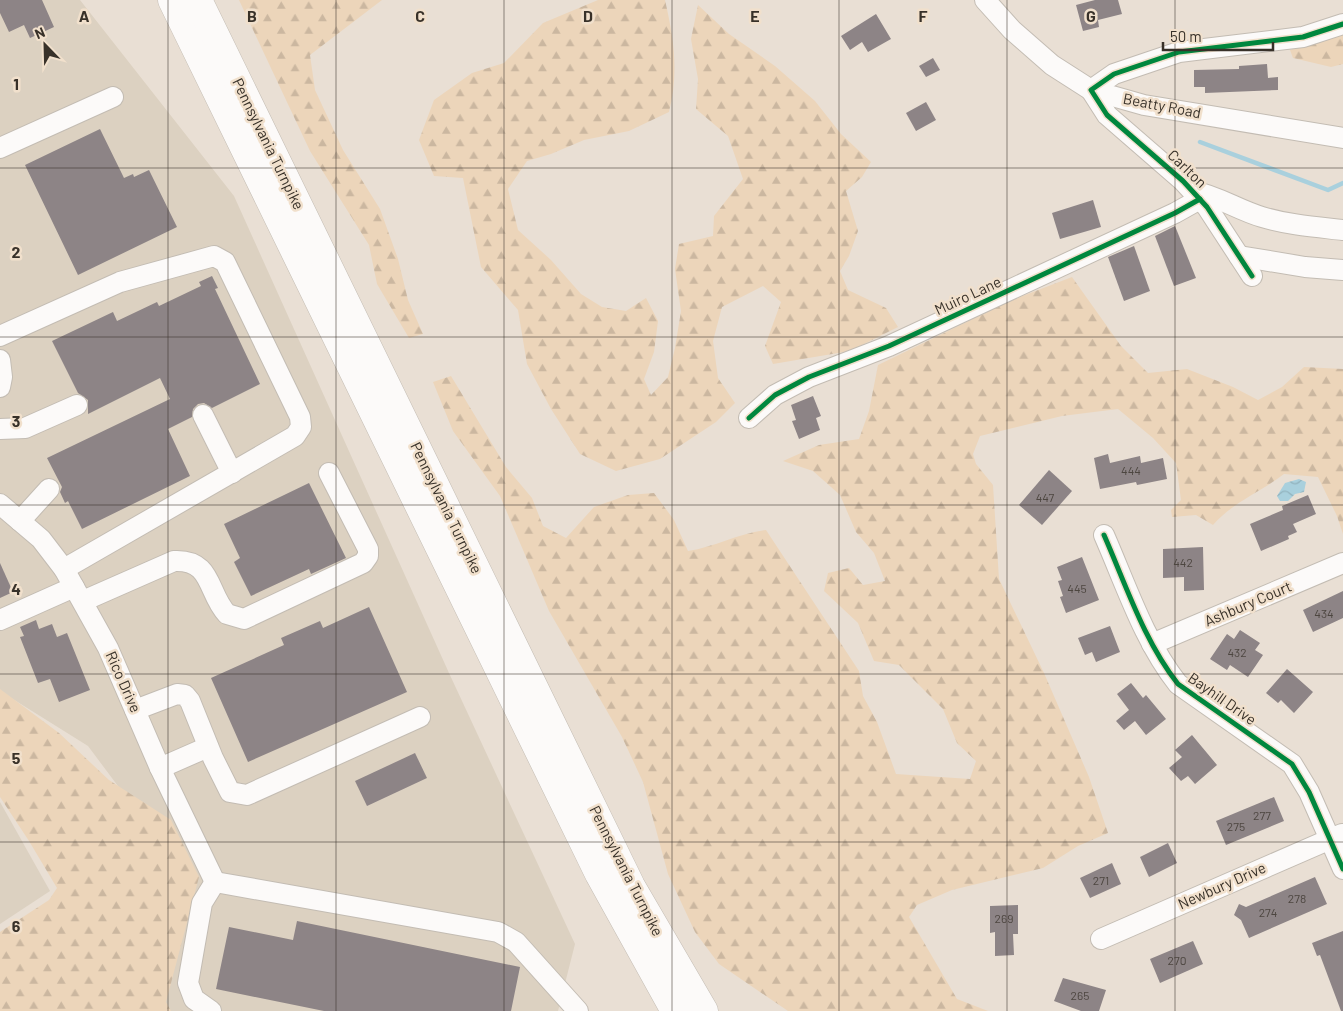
<svg xmlns="http://www.w3.org/2000/svg" width="1343" height="1011" font-family="Barlow,sans-serif">
<defs>
<pattern id="forest-firs" width="22" height="20" patternUnits="userSpaceOnUse" patternTransform="scale(1.25)"><rect width="22" height="20" fill="#ecd5ba"/><path d="M5 1l3.5 6h-7zM16 11l3.5 6h-7z" fill="#cbb7a0"/></pattern>
<pattern id="water-waves" width="16" height="10" patternUnits="userSpaceOnUse" patternTransform="scale(1.25)"><rect width="16" height="10" fill="#a9d0dd"/><path d="M0 5q4-4 8 0t8 0" fill="none" stroke="#92b3be"/></pattern>
</defs>
<rect width="100%" height="100%" fill="#e9dfd4"/>
<g fill="#dcd1c1">
<polygon points="0,0 80,0 234,196 449,673 575,944 558,1011 153,1011 177,865 88,746 0,691"/>
<polygon points="0,802 50,891 0,924"/>
</g>
<g fill="url(#forest-firs)">
<polygon points="239,0 382,0 310,55 315,90 343,150 380,209 398,259 408,300 423,334 409,338 377,284 369,245 310,151"/>
<path d="M598 0H665C674 40 679 72 669 112L629 131 584 140 551 154 527 161 508 189 518 230 551 260 581 294 602 307 626 311 646 298 658 321 654 352 644 379 651 395 668 377 675 348 681 311 675 269 679 244 713 236 714 216 743 179 728 136 696 109 698 79 691 39 698 5 729 34 775 66 815 101 841 134 871 162 862 177 846 191 858 231 849 256 840 271 848 290 886 308 898 327 850 351 773 364 765 346 781 302 763 286 722 307 713 341 718 378 735 403 716 422 660 459 616 471 580 454 551 409 527 364 518 310 481 267 463 178 434 176 419 140 434 100 472 73 504 63 543 23Z"/>
<polygon points="1343,32 1343,64 1331,67 1293,58 1290,50"/>
<path d="M1072 277 1121 346 1148 373 1187 369 1233 387 1258 400 1282 387 1304 367 1343 369V534L1337 516 1318 477 1284 474C1261 492 1233 502 1213 525L1196 515 1172 517 1171 510 1181 500 1176 463 1153 438 1118 409 1062 416 980 436 973 454 976 464 993 485 999 579 1044 673 1089 777 1108 833 1078 846 1043 868 952 890 917 905 909 917 957 999 988 1011H788L719 964 695 932 668 874 643 782 622 737 549 611 500 496 453 431 433 382 451 376 506 467 532 498 543 526 566 538 594 507 628 495 654 493 674 520 688 551C715 547 739 533 766 530L859 671 863 696 877 722 896 774 970 779 976 761 957 743 943 709 899 665 874 661 858 623 824 591 828 573 849 568 863 585 885 581 874 553 856 532 840 495 813 471 783 461 819 445 859 439 869 411 878 365 1012 300Z"/>
<polygon points="0,689 59,733 109,780 171,820 199,877 166,1002 171,1011 0,1011 0,932 49,900 57,888 29,841 0,797"/>
</g>
<polygon fill="url(#water-waves)" points="1299,479 1306,482 1304,492 1295,494 1288,501 1280,501 1277,496 1285,483"/>
<g fill="none" stroke-linecap="round" stroke-linejoin="round">
<polyline stroke="#a9d0dd" stroke-width="4.5" points="1200,142 1328,190 1343,183"/>
</g>
<g fill="#8d8486">
<polygon points="0,0 42,0 54,27 30,38 24,25 9,32 0,13"/>
<polygon points="1095,0 1118,0 1122,14 1098,20 1099,27 1083,31 1076,5"/>
<polygon points="876,14 891,39 868,52 862,42 850,50 841,36"/>
<polygon points="933,58 940,70 926,77 919,66"/>
<polygon points="1267,64 1268,78 1278,77 1278,90 1205,93 1205,87 1194,87 1194,70 1239,69 1239,66"/>
<polygon points="926,102 936,120 916,131 906,113"/>
<polygon points="100,129 124,178 133,174 134,177 149,170 177,227 78,275 25,165"/>
<polygon points="1093,200 1101,227 1060,239 1052,213"/>
<polygon points="1175,226 1196,278 1174,286 1155,236"/>
<polygon points="1134,246 1150,291 1124,301 1108,257"/>
<polygon points="212,276 218,288 215,289 260,384 212,408 204,403 198,404 193,409 192,417 168,429 190,476 82,529 68,501 65,503 60,492 62,487 47,458 170,399 160,378 88,414 88,400 78,393 52,341 113,312 117,321 157,302 159,306 201,286 199,282"/>
<polygon points="813,396 821,416 816,418 820,430 799,439 792,421 796,420 791,405"/>
<polygon points="1108,454 1110,463 1140,456 1141,463 1163,458 1167,479 1137,485 1136,482 1100,489 1094,458"/>
<polygon points="1049,470 1072,491 1042,525 1019,505"/>
<polygon points="309,483 346,558 311,574 309,569 251,596 234,562 240,558 224,524"/>
<polygon points="1308,495 1316,514 1293,524 1297,532 1288,536 1289,539 1261,551 1250,524 1283,510 1282,506"/>
<polygon points="1203,547 1204,590 1184,591 1184,577 1163,578 1163,549"/>
<polygon points="1082,557 1099,600 1066,613 1060,597 1063,596 1058,581 1062,580 1057,567"/>
<polygon points="0,563 13,592 0,598"/>
<polygon points="1343,591 1343,618 1313,632 1303,610"/>
<polygon points="369,607 407,692 248,762 211,678 284,645 281,638 320,621 323,628"/>
<polygon points="36,620 39,629 52,624 57,637 67,633 90,690 59,702 50,679 38,683 20,637 24,636 20,627"/>
<polygon points="1110,626 1120,652 1096,662 1092,652 1085,655 1078,638"/>
<polygon points="1240,630 1260,643 1255,650 1263,655 1248,677 1230,665 1227,670 1210,659 1227,634 1234,639"/>
<polygon points="1287,669 1313,692 1294,713 1281,700 1278,703 1266,693"/>
<polygon points="1131,683 1143,698 1146,695 1166,719 1146,735 1135,721 1124,730 1116,721 1129,710 1117,694"/>
<polygon points="1192,735 1217,765 1195,784 1188,776 1181,781 1169,768 1182,757 1175,750"/>
<polygon points="415,753 427,778 367,806 355,781"/>
<polygon points="1274,797 1284,821 1226,845 1216,821"/>
<polygon points="1168,843 1177,863 1149,877 1140,857"/>
<polygon points="1112,863 1121,884 1090,898 1080,878"/>
<polygon points="1315,877 1327,904 1249,938 1241,920 1234,915 1239,904 1246,907"/>
<polygon points="1018,905 1018,934 1013,934 1014,955 995,956 995,932 990,933 990,906"/>
<polygon points="297,921 520,967 511,1011 324,1011 216,989 229,927 293,940"/>
<polygon points="1343,931 1343,1011 1341,1011 1320,955 1317,956 1312,943"/>
<polygon points="1193,941 1203,964 1160,983 1150,959"/>
<polygon points="1063,978 1106,990 1099,1011 1081,1011 1054,1001"/>
</g>
<g fill="none" stroke-linecap="round" stroke-linejoin="round">
<g stroke="#c3bcb3" stroke-width="22">
<g id="minor">
<polyline points="985,0 1012,30 1052,65 1091,90 1144,105 1343,138"/>
<polyline points="0,148 113,97"/>
<path d="M1193 191C1218 196 1238 210 1262 217 1288 225 1316 227 1343 230"/>
<polyline points="1239,256 1305,267 1343,270"/>
<polyline points="1252,276 1207,207 1183,181 1107,115 1091,90 1114,74 1179,52 1303,37 1343,24"/>
<polyline points="0,336 120,282 214,256 225,262 300,417 301,427 295,436 64,569"/>
<polyline points="0,360 2,377 0,387"/>
<polyline points="203,415 232,473"/>
<polyline points="749,418 775,395 809,377 889,346 1175,213 1200,199"/>
<polyline points="0,429 25,428 77,405"/>
<polyline points="0,504 41,539 64,569 108,648 160,768 215,882"/>
<polyline points="20,521 49,489"/>
<path d="M1104 535C1126 585 1144 641 1178 684L1292 764 1309 792 1343 869"/>
<path d="M83 601 174 561C213 559 207 593 227 614L244 619 363 563 368 556V549L329 473"/>
<polyline points="0,620 74,587"/>
<polyline points="1152,644 1343,563"/>
<polyline points="135,710 177,694 185,695 190,701 213,758 230,792 247,795 420,717"/>
<polyline points="160,768 208,747"/>
<polyline points="215,882 498,932 516,942 578,1011"/>
<polyline points="1101,939 1342,834"/>
<polyline points="211,1011 194,999 188,983 202,903 215,882"/>
</g>
</g>
<g stroke="#c3bcb3" stroke-width="29">
<g id="highway">
<polyline points="172,0 599,874 675,1011"/>
<polyline points="198,0 631,886 704,1011"/>
</g>
</g>
<use href="#minor" stroke="#fcfaf9" stroke-width="20"/>
<use href="#highway" stroke="#fcfaf9" stroke-width="28"/>
<g stroke="#f1e0cc" stroke-width="8">
<g id="cycleway">
<polyline points="1252,276 1207,207 1183,181 1107,115 1091,90 1114,74 1179,52 1303,37 1343,24"/>
<polyline points="749,418 775,395 809,377 889,346 1175,213 1200,199"/>
<path d="M1104 535C1126 585 1144 641 1178 684L1292 764 1309 792 1343 869"/>
</g>
</g>
<use href="#cycleway" stroke="#00873e" stroke-width="5"/>
</g>
<path fill="none" stroke="#383129" stroke-width="1" stroke-opacity="0.55" d="M168 0V1011M336 0V1011M504 0V1011M672 0V1011M839 0V1011M1007 0V1011M1175 0V1011M0 168H1343M0 337H1343M0 505H1343M0 674H1343M0 842H1343"/>
<g text-anchor="middle" stroke-width="5" stroke-linejoin="round" paint-order="stroke">
<g font-size="12" fill="#4d4640">
<text x="1131" y="475">444</text>
<text x="1045" y="502">447</text>
<text x="1183" y="567">442</text>
<text x="1077" y="593">445</text>
<text x="1324" y="618">434</text>
<text x="1237" y="657">432</text>
<text x="1262" y="820">277</text>
<text x="1236" y="831">275</text>
<text x="1101" y="885">271</text>
<text x="1297" y="903">278</text>
<text x="1268" y="917">274</text>
<text x="1004" y="923">269</text>
<text x="1177" y="965">270</text>
<text x="1080" y="1000">265</text>
</g>
<g font-size="15" fill="#383129" stroke="#f1e0cc">
<text transform="translate(1162 106) rotate(11)" y="5">Beatty Road</text>
<text transform="translate(268 144) rotate(64)" y="5">Pennsylvania Turnpike</text>
<text transform="translate(1187 169) rotate(44)" y="5">Carlton</text>
<text transform="translate(968 296) rotate(-25)" y="5">Muiro Lane</text>
<text transform="translate(446 508) rotate(64)" y="5">Pennsylvania Turnpike</text>
<text transform="translate(1248 604) rotate(-23)" y="5">Ashbury Court</text>
<text transform="translate(123 682) rotate(66)" y="5">Rico Drive</text>
<text transform="translate(1222 699) rotate(35)" y="5">Bayhill Drive</text>
<text transform="translate(626 871) rotate(63)" y="5">Pennsylvania Turnpike</text>
<text transform="translate(1222 886) rotate(-24)" y="5">Newbury Drive</text>
</g>
</g>
<g font-size="16" text-anchor="middle" font-weight="bold" fill="#383129" stroke="#f1e0cc" stroke-width="5" stroke-linejoin="round" paint-order="stroke">
<text x="84" y="22">A</text>
<text x="252" y="22">B</text>
<text x="420" y="22">C</text>
<text x="588" y="22">D</text>
<text x="755" y="22">E</text>
<text x="923" y="22">F</text>
<text x="1091" y="22">G</text>
<text x="16" y="90">1</text>
<text x="16" y="258">2</text>
<text x="16" y="427">3</text>
<text x="16" y="595">4</text>
<text x="16" y="764">5</text>
<text x="16" y="932">6</text>
</g>
<g transform="translate(45 45) rotate(337)" stroke="#f1e0cc" stroke-width="4" paint-order="stroke">
<path d="M0-4L9 19L0 12L-9 19Z" fill="#383129"/>
<text y="-8" font-size="14" font-weight="bold" text-anchor="middle" fill="#383129">N</text>
</g>
<path d="M1163 42v8h110v-8" fill="none" stroke="#383129" stroke-width="2.5"/>
<text x="1170" y="42" font-size="15" fill="#383129" stroke="#f1e0cc" stroke-width="4" paint-order="stroke">50 m</text>
</svg>
